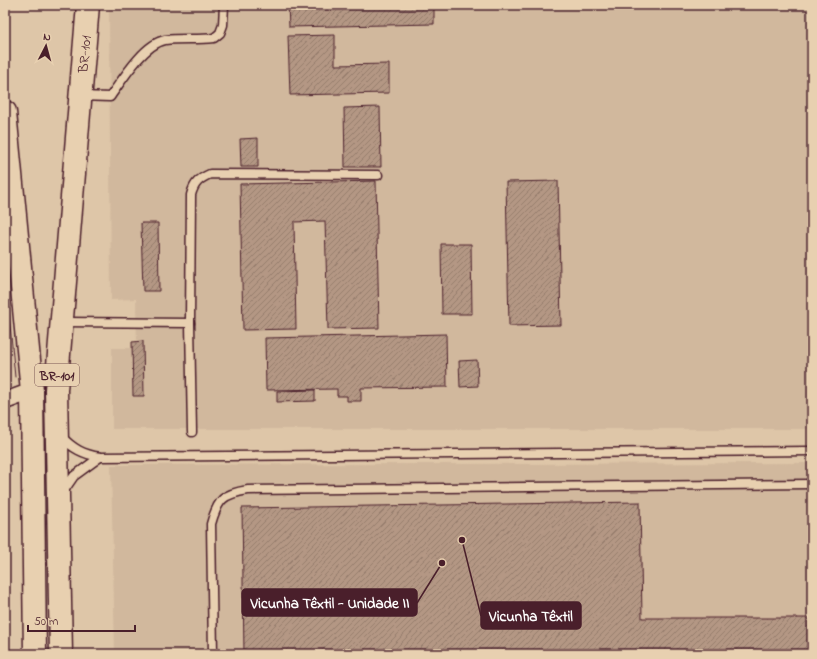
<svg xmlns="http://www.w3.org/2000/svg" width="817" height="659" font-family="'Indie Flower',sans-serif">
<defs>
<pattern id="building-hatch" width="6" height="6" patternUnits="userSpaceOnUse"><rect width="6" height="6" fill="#b49784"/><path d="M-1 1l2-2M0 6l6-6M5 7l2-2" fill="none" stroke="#947b6c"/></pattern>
</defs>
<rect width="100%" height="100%" fill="#dec6a8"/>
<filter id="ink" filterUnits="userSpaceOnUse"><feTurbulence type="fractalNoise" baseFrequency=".025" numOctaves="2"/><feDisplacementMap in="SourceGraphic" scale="8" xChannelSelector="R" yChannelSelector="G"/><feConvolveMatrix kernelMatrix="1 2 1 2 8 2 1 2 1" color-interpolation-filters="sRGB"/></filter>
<g filter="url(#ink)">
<g fill="#d1b89d">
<polygon points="109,5 812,5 812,429 112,429 112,348 137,348 136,299 111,300"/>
<polygon points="812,463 812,654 115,654 111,465"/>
</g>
<g fill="url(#building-hatch)" stroke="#4a1f2b">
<polygon points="288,5 434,5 434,24 289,27"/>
<polygon points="335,35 335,65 389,64 389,93 290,95 288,36"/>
<polygon points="380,107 381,167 345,167 344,108"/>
<polygon points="258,138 258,167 241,167 240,139"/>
<polygon points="376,181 379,328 328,329 325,221 294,222 296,329 243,330 240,184"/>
<polygon points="558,181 561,325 509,326 506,182"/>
<polygon points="141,223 158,223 159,291 143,291"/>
<polygon points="441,244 471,244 472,314 442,314"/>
<polygon points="446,334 447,387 361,388 361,401 347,401 347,396 337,396 337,389 266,390 265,338"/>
<polygon points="143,341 144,396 133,396 132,342"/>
<polygon points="477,360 478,386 460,387 459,361"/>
<polygon points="315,390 315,401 277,402 277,391"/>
<polygon points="640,502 642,618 812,618 812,654 244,654 242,508"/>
</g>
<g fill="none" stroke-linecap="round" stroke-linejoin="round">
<g stroke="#4a1f2b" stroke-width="11">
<g id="service">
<path d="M80 96 110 97C122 80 144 44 165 40 181 38 198 40 214 38L220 33 223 25 224 5"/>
<path d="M63 322 190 323 191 195C194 183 199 179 210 174L378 175"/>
<polyline points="190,323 192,432"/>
<path d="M61 436C73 449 83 454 100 457L812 451"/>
<polyline points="63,492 74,476 100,457"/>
<path d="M213 654 211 524C218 499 223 494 248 490L812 484"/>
</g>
</g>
<g stroke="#4a1f2b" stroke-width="19">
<polyline id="minor" points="5,401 32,391"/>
</g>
<g stroke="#4a1f2b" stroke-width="25">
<g id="primary">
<polyline points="5,112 32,391 35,654"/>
<polyline points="61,654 56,390 88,5"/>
</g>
</g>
<use href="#service" stroke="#e8d0b0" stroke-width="8"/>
<use href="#minor" stroke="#e8d0b0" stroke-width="16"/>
<use href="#primary" stroke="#e8d0b0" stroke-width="22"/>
<polyline stroke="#4a1f2b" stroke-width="1" points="5,273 15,377"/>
</g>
</g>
<g text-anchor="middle" stroke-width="3.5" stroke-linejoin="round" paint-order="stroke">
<rect fill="#e8d0b0" stroke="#795453" stroke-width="1" x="35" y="364" width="44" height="22" rx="3"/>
<g font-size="13" font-weight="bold" fill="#4a1f2b">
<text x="57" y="380">BR-101</text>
</g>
<g font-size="14" fill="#4a1f2b" stroke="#e8d0b0">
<text transform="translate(84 54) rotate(-85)" y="5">BR-101</text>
</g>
</g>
<path fill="none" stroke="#4a1f2b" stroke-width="1.5" d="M442 563L417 603M462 540L481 616"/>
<g fill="#4a1f2b" stroke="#e8d0b0" stroke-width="1.5">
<circle cx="442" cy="563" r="4"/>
<circle cx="462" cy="540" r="4"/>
</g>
<g fill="#4a1f2b" stroke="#4a1f2b" stroke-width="1.5">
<rect x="242" y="589" width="175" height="27" rx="4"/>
<rect x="481" y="602" width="100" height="27" rx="4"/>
</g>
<g font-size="15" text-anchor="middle" font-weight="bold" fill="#fff">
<text x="330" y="608">Vicunha Têxtil - Unidade II</text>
<text x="531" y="621">Vicunha Têxtil</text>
</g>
<rect width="817" height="659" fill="none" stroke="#e8d0b0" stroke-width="20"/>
<rect x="10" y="10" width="797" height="639" fill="none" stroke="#4a1f2b" stroke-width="1.5" filter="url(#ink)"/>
<g transform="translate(46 46) rotate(6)" stroke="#e8d0b0" stroke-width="3" paint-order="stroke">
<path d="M0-3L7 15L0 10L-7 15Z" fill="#4a1f2b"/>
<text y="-6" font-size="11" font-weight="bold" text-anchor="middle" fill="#4a1f2b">N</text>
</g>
<path d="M28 625v6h107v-6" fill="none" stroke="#4a1f2b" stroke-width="2"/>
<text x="34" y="625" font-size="12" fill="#4a1f2b" stroke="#e8d0b0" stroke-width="3" paint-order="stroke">50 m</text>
</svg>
